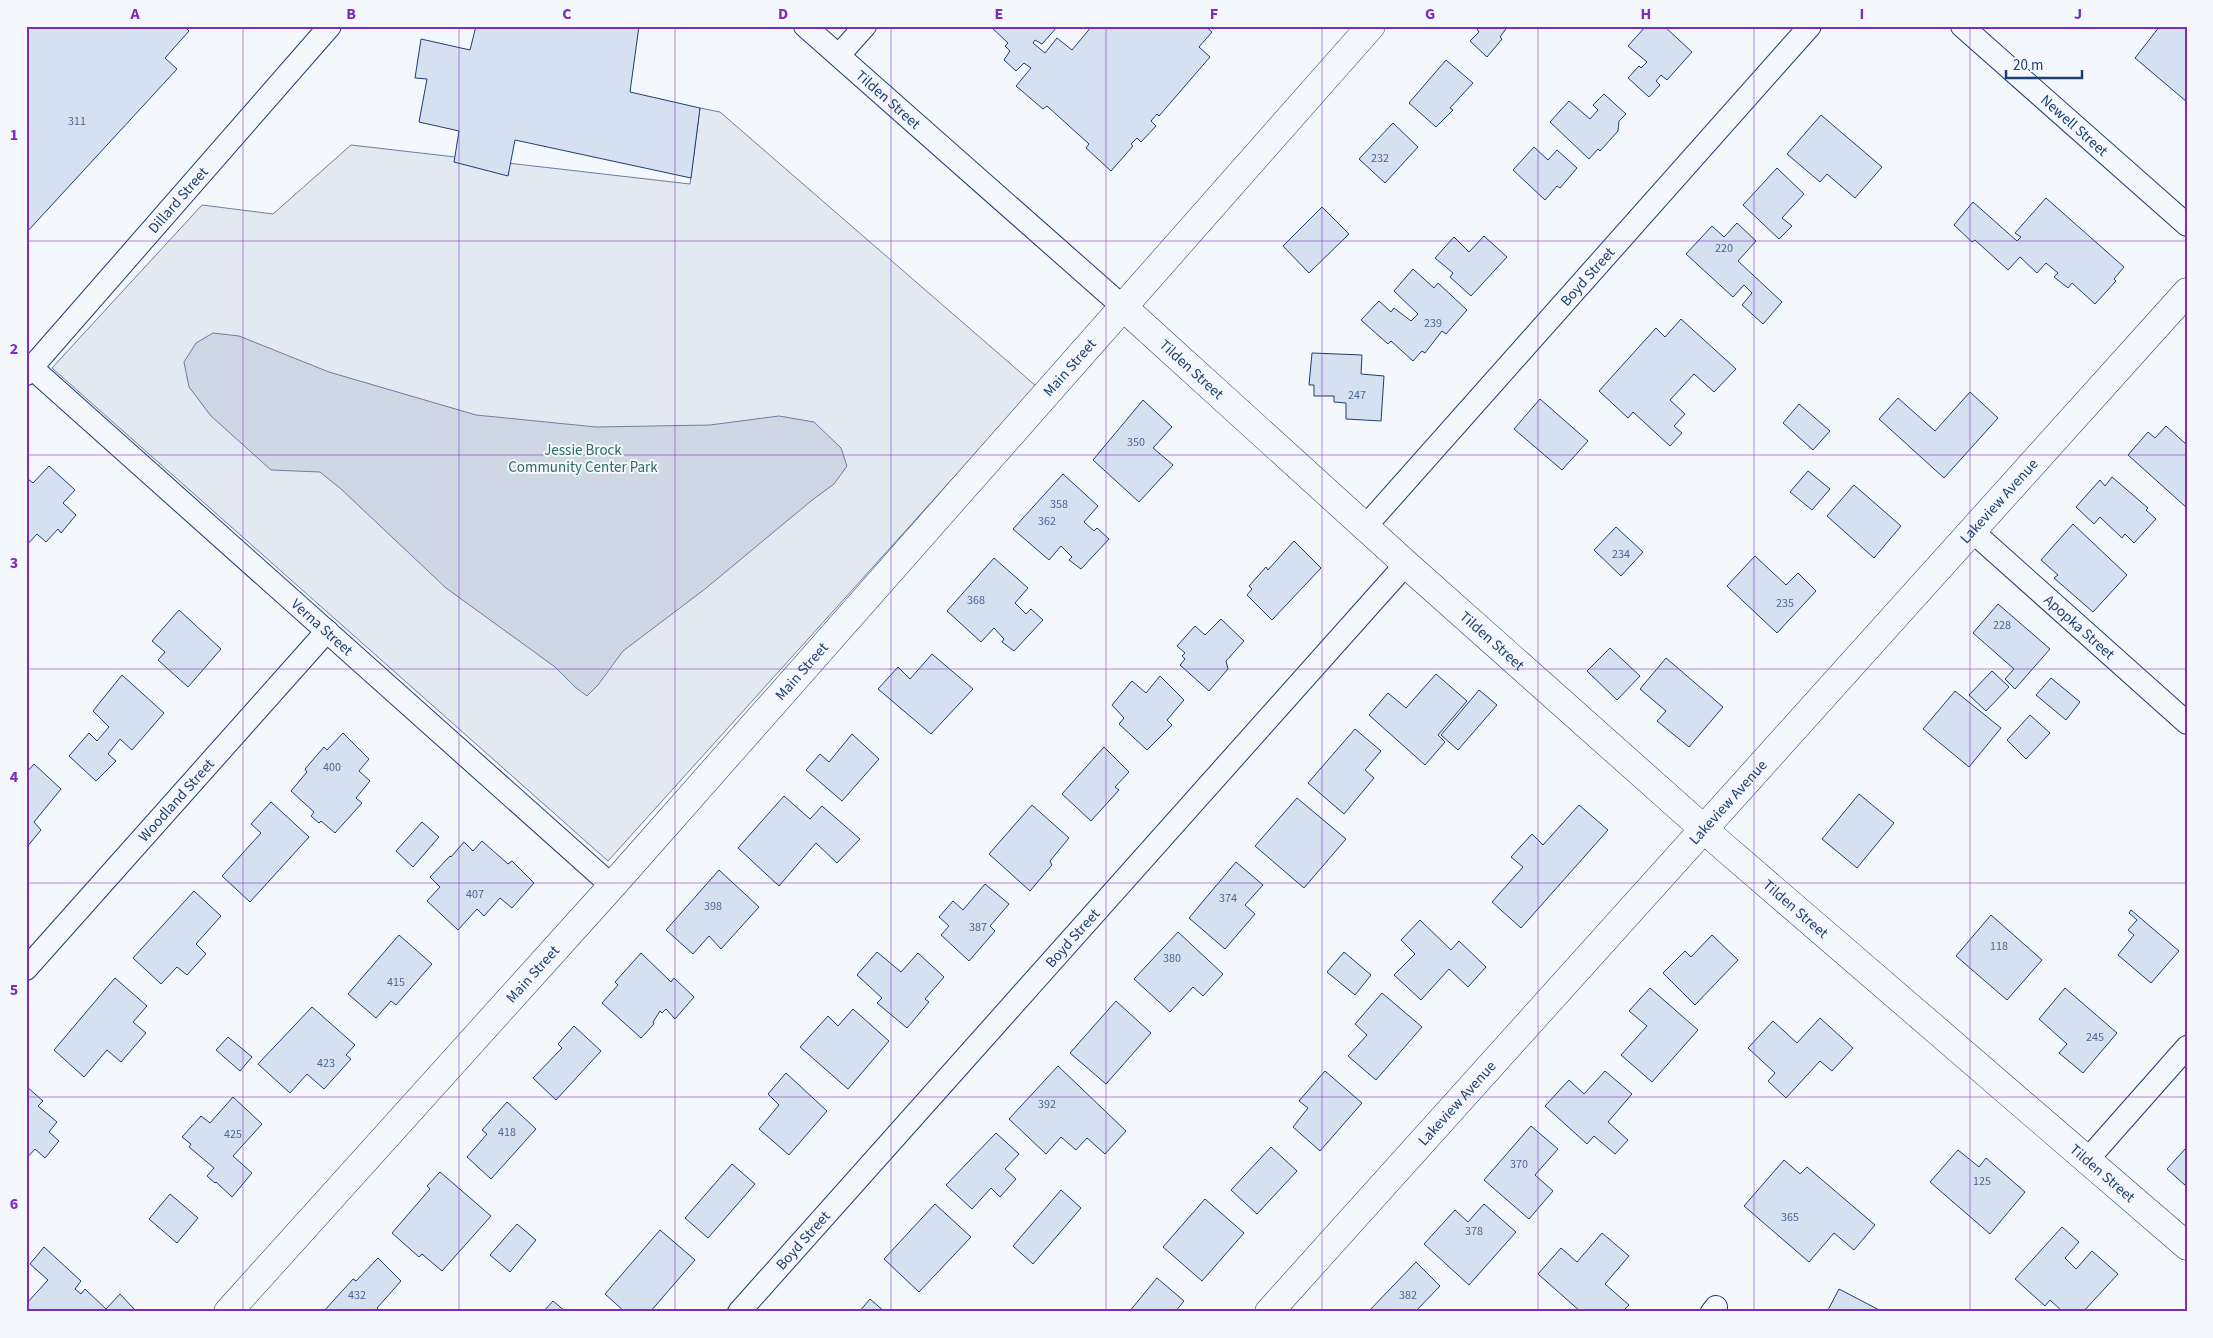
<svg xmlns="http://www.w3.org/2000/svg" width="2213" height="1338" font-family="'Source Sans 3',sans-serif">
<rect width="100%" height="100%" fill="#f4f7fb"/>
<polygon fill="#e3e9f0" stroke="#687fa3" points="700,108 720,112 1036,386 608,861 52,368 202,205 273,214 351,145 690,184"/>
<polygon fill="#cfd7e4" stroke="#687fa3" points="213,333 239,336 329,372 476,415 596,427 710,425 779,416 814,422 841,448 847,466 834,484 811,501 705,589 623,651 598,685 587,696 575,687 555,667 446,588 341,489 320,472 271,470 211,416 189,387 184,362 196,343"/>
<g fill="#d5e0f0" stroke="#1d3f73">
<polygon points="26,26 184,26 189,31 165,58 177,69 26,233"/>
<polygon points="476,26 639,26 630,92 700,108 691,178 515,140 508,176 454,162 459,131 419,122 427,79 415,78 421,39 470,50"/>
<polygon points="990,26 1058,26 1042,44 1035,40 1033,43 1045,53 1057,38 1072,50 1092,26 1205,26 1212,32 1199,47 1210,57 1159,116 1157,114 1151,121 1156,126 1141,142 1137,138 1131,144 1133,146 1111,171 1086,148 1089,144 1047,106 1043,109 1016,86 1031,68 1024,63 1016,71 1004,60 1010,51 1005,46 1008,43"/>
<polygon points="1508,26 1500,37 1502,39 1487,57 1470,41 1479,32 1475,26"/>
<polygon points="1646,26 1664,26 1692,52 1667,80 1661,75 1656,81 1660,85 1649,97 1628,78 1639,66 1641,68 1647,62 1628,46"/>
<polygon points="2160,26 2187,26 2187,102 2135,58"/>
<polygon points="1446,60 1473,83 1450,108 1453,110 1436,127 1409,103"/>
<polygon points="1604,94 1626,114 1619,121 1618,131 1600,151 1598,149 1589,159 1550,122 1569,101 1590,119 1598,110 1593,105"/>
<polygon points="1821,115 1882,167 1855,198 1827,174 1820,182 1787,154"/>
<polygon points="1393,123 1418,147 1385,183 1359,159"/>
<polygon points="1534,147 1548,160 1557,150 1577,168 1560,188 1557,186 1545,200 1513,170"/>
<polygon points="1777,168 1804,194 1782,218 1792,226 1779,239 1743,205"/>
<polygon points="2046,198 2124,267 2114,279 2116,281 2095,304 2072,283 2068,288 2054,277 2058,273 2046,263 2037,273 2020,257 2008,270 1975,240 1972,242 1954,225 1973,202 2017,241 2021,237 2015,233"/>
<polygon points="1322,207 1349,234 1309,273 1283,246"/>
<polygon points="1737,223 1756,241 1738,261 1782,302 1763,324 1742,305 1752,293 1744,285 1733,297 1686,254 1712,226 1724,237"/>
<polygon points="1484,236 1507,257 1471,296 1450,277 1453,273 1435,258 1454,237 1469,252"/>
<polygon points="1413,269 1434,288 1438,283 1467,310 1446,334 1442,331 1425,353 1422,351 1413,361 1391,341 1388,344 1361,320 1379,301 1391,312 1394,308 1411,321 1418,314 1394,291"/>
<polygon points="1681,319 1736,369 1714,392 1694,374 1670,400 1685,414 1674,426 1682,433 1670,446 1633,412 1628,418 1599,391 1656,328 1665,337"/>
<polygon points="1312,353 1362,355 1361,374 1384,376 1381,421 1346,419 1346,403 1334,402 1334,396 1314,396 1314,385 1309,385"/>
<polygon points="1970,392 1998,418 1944,478 1879,419 1898,398 1935,431"/>
<polygon points="1540,399 1588,441 1562,470 1514,429"/>
<polygon points="1143,400 1172,427 1153,448 1173,465 1139,502 1093,460"/>
<polygon points="1799,404 1830,431 1813,450 1783,423"/>
<polygon points="2166,426 2187,445 2187,508 2128,455 2148,432 2155,438"/>
<polygon points="49,466 75,490 63,503 76,515 61,533 58,529 46,542 37,534 26,546 26,482 28,479 33,483"/>
<polygon points="1808,471 1830,489 1812,510 1790,492"/>
<polygon points="1063,474 1098,506 1084,522 1094,531 1097,528 1109,539 1081,569 1069,560 1072,557 1061,546 1049,560 1013,529"/>
<polygon points="2112,477 2148,508 2146,510 2156,519 2134,543 2125,534 2122,538 2100,517 2094,524 2076,507 2100,480 2105,486"/>
<polygon points="1854,485 1901,526 1874,558 1827,516"/>
<polygon points="2073,524 2127,575 2093,612 2054,578 2058,575 2041,560"/>
<polygon points="1616,527 1643,552 1621,576 1594,550"/>
<polygon points="1294,541 1321,568 1272,620 1247,595 1252,589 1249,586 1266,567 1268,570"/>
<polygon points="1755,556 1786,585 1798,573 1816,591 1777,633 1727,586"/>
<polygon points="994,558 1028,588 1015,603 1026,614 1031,609 1043,620 1014,651 1002,642 1004,639 994,628 981,642 947,611"/>
<polygon points="1998,604 2050,649 2015,689 2005,679 2014,669 1973,633"/>
<polygon points="179,610 221,649 188,687 158,660 165,652 152,641"/>
<polygon points="1221,619 1244,641 1226,661 1228,669 1209,691 1180,665 1185,659 1182,656 1185,653 1177,646 1195,626 1205,635"/>
<polygon points="1610,648 1640,676 1617,700 1587,671"/>
<polygon points="932,654 973,689 931,734 878,689 898,667 910,679"/>
<polygon points="1666,658 1723,707 1689,747 1657,721 1666,711 1640,689"/>
<polygon points="1992,671 2009,687 1986,711 1969,695"/>
<polygon points="1436,674 1467,701 1438,735 1445,742 1425,765 1369,715 1388,693 1406,708"/>
<polygon points="122,675 164,713 132,750 120,739 108,754 116,761 96,781 69,756 89,733 97,741 109,727 93,711"/>
<polygon points="1160,676 1184,700 1167,720 1172,725 1147,750 1119,724 1124,718 1112,705 1132,681 1146,693"/>
<polygon points="2051,678 2080,702 2066,720 2036,695"/>
<polygon points="1479,690 1497,705 1458,750 1441,735"/>
<polygon points="1955,691 2001,728 1969,767 1923,729"/>
<polygon points="2030,715 2050,733 2026,759 2007,740"/>
<polygon points="1355,729 1381,751 1365,770 1374,778 1344,814 1308,783"/>
<polygon points="343,733 369,759 359,771 370,781 356,798 362,803 335,833 321,821 319,823 311,816 314,812 291,791 307,772 305,769 324,747 327,750"/>
<polygon points="852,734 879,759 842,801 806,770 820,754 829,762"/>
<polygon points="1104,747 1129,772 1115,787 1119,790 1091,821 1062,794"/>
<polygon points="34,764 61,789 34,822 41,830 26,848 26,773"/>
<polygon points="1859,794 1894,823 1857,868 1822,839"/>
<polygon points="784,796 810,819 822,806 860,839 837,863 816,843 779,886 738,848"/>
<polygon points="1297,798 1346,839 1304,888 1255,846"/>
<polygon points="271,802 309,837 250,902 222,876 261,833 251,824"/>
<polygon points="1032,805 1069,838 1050,861 1052,865 1030,891 989,854"/>
<polygon points="1579,805 1608,830 1521,928 1492,902 1523,867 1511,857 1532,834 1543,845"/>
<polygon points="422,822 439,837 413,867 396,851"/>
<polygon points="482,841 508,864 512,861 534,883 512,908 500,898 484,916 477,909 458,930 427,901 440,887 430,877 450,856 451,857 464,842 473,851"/>
<polygon points="1236,862 1263,885 1245,905 1255,914 1225,949 1189,918"/>
<polygon points="719,870 759,907 721,949 709,936 693,954 666,930"/>
<polygon points="985,884 1009,904 990,926 995,931 969,961 941,935 949,926 939,917 953,901 963,910"/>
<polygon points="194,891 221,916 196,944 206,954 187,975 177,967 161,984 133,958"/>
<polygon points="2131,910 2179,951 2151,983 2118,955 2134,935 2128,930 2137,920 2129,913"/>
<polygon points="1991,915 2042,960 2007,1000 1956,956"/>
<polygon points="1420,920 1451,950 1459,941 1486,967 1468,987 1449,969 1421,1000 1394,975 1415,954 1401,940"/>
<polygon points="1178,932 1223,974 1203,996 1193,987 1170,1012 1134,979"/>
<polygon points="399,935 432,964 396,1005 391,1001 376,1018 348,994"/>
<polygon points="1712,935 1738,960 1695,1005 1663,973 1685,951 1691,957"/>
<polygon points="877,952 901,972 918,953 944,977 925,999 929,1002 907,1028 877,1003 882,998 857,975"/>
<polygon points="1344,952 1371,975 1355,995 1327,972"/>
<polygon points="641,953 671,982 674,978 694,997 675,1019 666,1009 662,1013 660,1011 653,1022 654,1024 641,1038 602,1003 618,985 615,982"/>
<polygon points="115,978 147,1006 133,1022 146,1033 121,1062 107,1050 84,1077 54,1050"/>
<polygon points="1650,988 1698,1030 1652,1082 1621,1055 1647,1026 1629,1011"/>
<polygon points="2065,988 2117,1033 2083,1073 2059,1053 2067,1044 2039,1019"/>
<polygon points="1382,993 1422,1027 1376,1080 1348,1056 1367,1035 1355,1024"/>
<polygon points="1116,1001 1151,1033 1106,1084 1070,1053"/>
<polygon points="312,1007 355,1045 346,1055 351,1059 324,1089 307,1074 290,1093 258,1064"/>
<polygon points="853,1009 889,1041 848,1089 800,1047 828,1016 838,1026"/>
<polygon points="1820,1018 1853,1048 1832,1071 1820,1061 1786,1098 1768,1081 1775,1073 1748,1048 1773,1021 1797,1043"/>
<polygon points="574,1026 601,1051 556,1100 533,1078 562,1048 558,1044"/>
<polygon points="228,1037 252,1057 240,1071 216,1050"/>
<polygon points="1058,1066 1126,1131 1105,1154 1087,1138 1076,1150 1061,1137 1046,1154 1009,1119"/>
<polygon points="1325,1071 1362,1103 1320,1151 1293,1127 1308,1108 1299,1101"/>
<polygon points="1605,1071 1632,1094 1608,1122 1628,1140 1615,1154 1594,1136 1587,1144 1545,1106 1569,1080 1584,1094"/>
<polygon points="786,1073 827,1111 789,1155 759,1129 779,1105 768,1094"/>
<polygon points="26,1086 43,1101 38,1106 57,1122 49,1132 59,1141 45,1158 35,1149 26,1159"/>
<polygon points="233,1097 262,1124 233,1156 252,1173 232,1197 216,1182 215,1183 207,1176 214,1168 189,1147 191,1144 182,1137 201,1116 210,1123"/>
<polygon points="507,1102 536,1129 491,1179 467,1157 487,1134 482,1130"/>
<polygon points="1531,1126 1558,1149 1535,1175 1553,1191 1529,1219 1484,1180"/>
<polygon points="996,1133 1019,1154 1005,1169 1016,1179 1000,1197 991,1188 972,1209 946,1185"/>
<polygon points="1271,1147 1297,1171 1257,1214 1231,1190"/>
<polygon points="2185,1149 2187,1150 2186,1186 2167,1169"/>
<polygon points="1958,1150 1979,1167 1986,1158 2025,1192 1990,1234 1930,1182"/>
<polygon points="1784,1160 1800,1174 1807,1167 1875,1225 1854,1250 1834,1233 1809,1262 1744,1206"/>
<polygon points="732,1164 755,1184 708,1238 685,1218"/>
<polygon points="440,1172 491,1216 442,1271 422,1254 419,1257 392,1233 430,1189 427,1186"/>
<polygon points="1061,1190 1081,1208 1033,1264 1013,1246"/>
<polygon points="170,1194 198,1218 177,1243 149,1219"/>
<polygon points="1205,1199 1244,1233 1202,1281 1163,1247"/>
<polygon points="935,1204 971,1237 919,1292 884,1259"/>
<polygon points="1484,1204 1516,1232 1469,1285 1424,1244 1455,1210 1468,1222"/>
<polygon points="517,1224 536,1240 510,1272 490,1255"/>
<polygon points="2062,1227 2079,1242 2065,1258 2076,1269 2092,1251 2118,1274 2083,1312 2063,1312 2050,1300 2045,1306 2015,1279"/>
<polygon points="660,1230 695,1260 650,1312 625,1312 605,1294"/>
<polygon points="1602,1233 1629,1256 1605,1284 1629,1305 1622,1312 1581,1312 1538,1274 1561,1248 1577,1262"/>
<polygon points="44,1247 81,1281 75,1289 81,1294 85,1289 106,1309 120,1294 135,1310 133,1312 28,1312 26,1304 48,1280 30,1264"/>
<polygon points="378,1258 401,1281 377,1308 381,1312 324,1311 353,1279 356,1281"/>
<polygon points="1416,1262 1440,1286 1415,1312 1368,1312"/>
<polygon points="1157,1278 1184,1301 1175,1312 1129,1312"/>
<polygon points="1839,1289 1883,1312 1827,1312"/>
<polygon points="870,1299 885,1312 859,1312"/>
<polygon points="553,1301 566,1312 543,1312"/>
</g>
<g fill="none" stroke-linecap="round" stroke-linejoin="round">
<g stroke="#1d3f73" stroke-width="24">
<g id="street">
<path id="s1" d="M805 26 1122 306"/>
<path id="s2" d="M1962 26 2187 225"/>
<polyline points="839,55 865,26"/>
<path id="s3" d="M32 368 612 886"/>
<path id="s4" d="M26 374 330 26"/>
<path id="s5" d="M1365 527 1810 26"/>
<path id="s6" d="M1972 531 2187 723"/>
<path id="s7" d="M26 969 327 631"/>
<polyline points="2088,1159 2187,1047"/>
<path id="s8" d="M739 1312 1406 564"/>
<polyline points="1712,1312 1716,1307"/>
</g>
</g>
<g stroke="#1d3f73" stroke-width="29">
<g id="secondary">
<path id="s9" d="M1122 306 1406 564 1724 847 2187 1246"/>
<path id="s10" d="M228 1312 612 886 1371 26"/>
<path id="s11" d="M1269 1312 2187 292"/>
</g>
</g>
<use href="#street" stroke="#f4f7fb" stroke-width="22"/>
<use href="#secondary" stroke="#f4f7fb" stroke-width="28"/>
</g>
<path fill="none" stroke="#7b2cbf" stroke-width="1" stroke-opacity="0.55" d="M243 26V1312M459 26V1312M675 26V1312M891 26V1312M1106 26V1312M1322 26V1312M1538 26V1312M1754 26V1312M1970 26V1312M26 241H2187M26 455H2187M26 669H2187M26 883H2187M26 1097H2187"/>
<g text-anchor="middle" stroke-width="4" stroke-linejoin="round" paint-order="stroke">
<g font-size="12" fill="#4b6792">
<text x="77" y="125">311</text>
<text x="1380" y="162">232</text>
<text x="1724" y="252">220</text>
<text x="1433" y="327">239</text>
<text x="1357" y="399">247</text>
<text x="1136" y="446">350</text>
<text x="1059" y="508">358</text>
<text x="1047" y="525">362</text>
<text x="1621" y="558">234</text>
<text x="976" y="604">368</text>
<text x="1785" y="607">235</text>
<text x="2002" y="629">228</text>
<text x="332" y="771">400</text>
<text x="475" y="898">407</text>
<text x="1228" y="902">374</text>
<text x="713" y="910">398</text>
<text x="978" y="931">387</text>
<text x="1999" y="950">118</text>
<text x="1172" y="962">380</text>
<text x="396" y="986">415</text>
<text x="2095" y="1041">245</text>
<text x="326" y="1067">423</text>
<text x="1047" y="1108">392</text>
<text x="507" y="1136">418</text>
<text x="233" y="1138">425</text>
<text x="1519" y="1168">370</text>
<text x="1982" y="1185">125</text>
<text x="1790" y="1221">365</text>
<text x="1474" y="1235">378</text>
<text x="357" y="1299">432</text>
<text x="1408" y="1299">382</text>
</g>
<g font-size="15" fill="#1d3f73" stroke="#f4f7fb">
<text dy="5" stroke="none"><textPath href="#s1" startOffset="111">Tilden Street</textPath></text>
<text dy="5" stroke="none"><textPath href="#s2" startOffset="150">Newell Street</textPath></text>
<text dy="5" stroke="none"><textPath href="#s4" startOffset="231">Dillard Street</textPath></text>
<text dy="5" stroke="none"><textPath href="#s5" startOffset="335">Boyd Street</textPath></text>
<text dy="5" stroke="none"><textPath href="#s10" startOffset="1265">Main Street</textPath></text>
<text dy="5" stroke="none"><textPath href="#s9" startOffset="94">Tilden Street</textPath></text>
<text dy="5" stroke="none"><textPath href="#s11" startOffset="1091">Lakeview Avenue</textPath></text>
<text dy="5" stroke="none"><textPath href="#s3" startOffset="389">Verna Street</textPath></text>
<text dy="5" stroke="none"><textPath href="#s6" startOffset="144">Apopka Street</textPath></text>
<text dy="5" stroke="none"><textPath href="#s9" startOffset="499">Tilden Street</textPath></text>
<text dy="5" stroke="none"><textPath href="#s10" startOffset="860">Main Street</textPath></text>
<text dy="5" stroke="none"><textPath href="#s7" startOffset="226">Woodland Street</textPath></text>
<text dy="5" stroke="none"><textPath href="#s11" startOffset="686">Lakeview Avenue</textPath></text>
<text dy="5" stroke="none"><textPath href="#s9" startOffset="904">Tilden Street</textPath></text>
<text dy="5" stroke="none"><textPath href="#s8" startOffset="501">Boyd Street</textPath></text>
<text dy="5" stroke="none"><textPath href="#s10" startOffset="455">Main Street</textPath></text>
<text dy="5" stroke="none"><textPath href="#s11" startOffset="281">Lakeview Avenue</textPath></text>
<text dy="5" stroke="none"><textPath href="#s9" startOffset="1309">Tilden Street</textPath></text>
<text dy="5" stroke="none"><textPath href="#s8" startOffset="96">Boyd Street</textPath></text>
</g>
<g font-size="15" fill="#2c6c60" stroke="#f4f7fb">
<text x="583" y="455">Jessie Brock<tspan x="583" dy="17">Community Center Park</tspan></text>
</g>
</g>
<rect width="2213" height="1338" fill="none" stroke="#f4f7fb" stroke-width="55"/>
<path d="M2006 70v8h76v-8" fill="none" stroke="#1d3f73" stroke-width="2.5"/>
<text x="2013" y="70" font-size="15" fill="#1d3f73" stroke="#f4f7fb" stroke-width="4" paint-order="stroke">20 m</text>
<rect x="28" y="28" width="2158" height="1282" fill="none" stroke="#7b2cbf" stroke-width="2"/>
<g font-size="16" text-anchor="middle" font-weight="bold" fill="#7b2cbf">
<text x="135" y="19">A</text>
<text x="351" y="19">B</text>
<text x="567" y="19">C</text>
<text x="783" y="19">D</text>
<text x="999" y="19">E</text>
<text x="1214" y="19">F</text>
<text x="1430" y="19">G</text>
<text x="1646" y="19">H</text>
<text x="1862" y="19">I</text>
<text x="2078" y="19">J</text>
<text x="14" y="140">1</text>
<text x="14" y="354">2</text>
<text x="14" y="568">3</text>
<text x="14" y="782">4</text>
<text x="14" y="995">5</text>
<text x="14" y="1209">6</text>
</g>
</svg>
